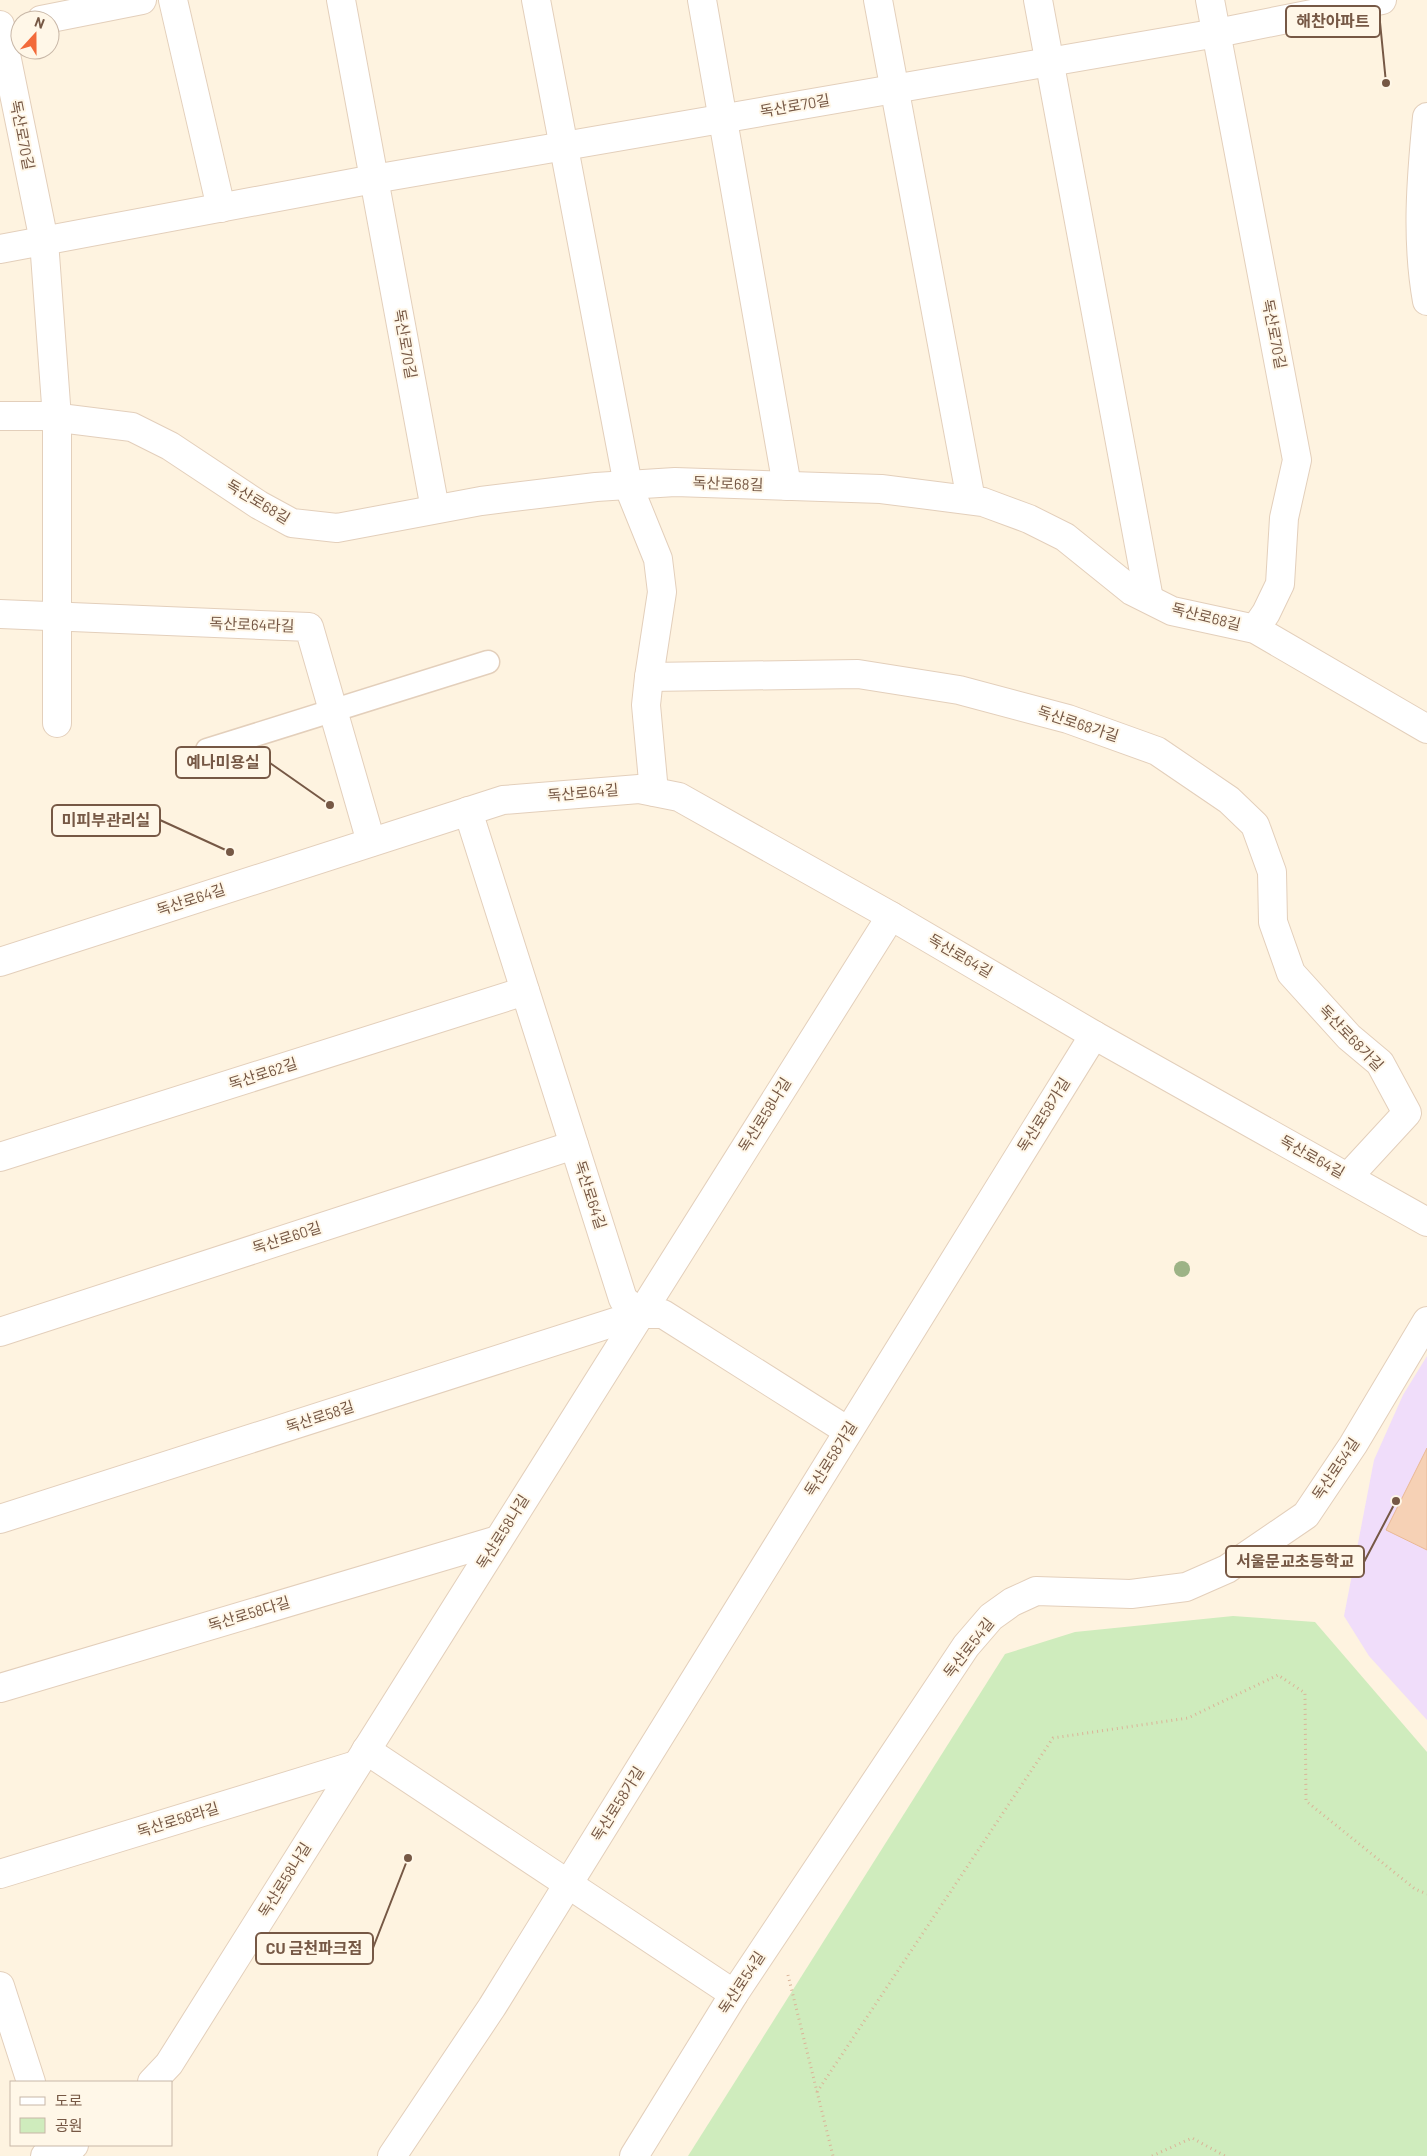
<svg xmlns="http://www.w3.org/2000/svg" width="1427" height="2156" font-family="Barlow,'Noto Sans KR',sans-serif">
<rect width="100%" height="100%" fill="#fef3e0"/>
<polygon fill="#f0ddfa" points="1427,1356 1427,1720 1369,1656 1344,1616 1374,1460 1403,1395"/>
<polygon fill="#cfecbd" points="1233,1616 1315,1622 1427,1752 1427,2156 688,2156 1005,1654 1075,1632"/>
<polygon fill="#f6d1b5" stroke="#e9b894" points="1427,1448 1427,1550 1386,1530"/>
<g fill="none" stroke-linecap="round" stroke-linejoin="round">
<g stroke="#e3cfbb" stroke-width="25">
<polyline id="service" points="207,750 488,662"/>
</g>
<g stroke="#e3cfbb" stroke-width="30">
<g id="minor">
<polyline points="173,0 221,208"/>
<polyline points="341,0 435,509"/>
<polyline points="536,0 628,485 658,559 662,592 649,677 858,674 959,690 1068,719 1157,751 1229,800 1255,825 1272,872 1273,922 1291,973 1349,1037 1380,1063 1407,1113 1348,1177"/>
<polyline points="702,0 787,486"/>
<polyline points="878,0 971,500"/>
<polyline points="1038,0 1149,599"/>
<polyline points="1210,0 1297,460 1284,518 1280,584 1266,613 1255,629"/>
<polyline points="41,20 142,0"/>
<polyline points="0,25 44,241 57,418 57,723"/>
<polyline points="0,249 374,179 1217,33 1382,0"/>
<polyline points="0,416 44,416 132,427 170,446 259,505 292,523 337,528 481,501 596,487 675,482 881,489 983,502 1029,519 1065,537 1132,591 1172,611 1255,629 1427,729"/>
<polyline points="0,614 309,627 371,842"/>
<polyline points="649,677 646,705 654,792"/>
<polyline points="468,811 623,1299 640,1314"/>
<polyline points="0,962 503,800 639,789 679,797 891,916 1094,1035 1427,1222"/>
<polyline points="0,1157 525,991"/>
<polyline points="0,1332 574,1145"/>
<polyline points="0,1519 640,1314 663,1314 848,1431"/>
<polyline points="0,1688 498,1540"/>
<polyline points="366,1750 734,1994"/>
<polyline points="0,1874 356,1765"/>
<polyline points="0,1986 31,2082"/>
<polyline points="152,2082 169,2064 891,916"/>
<polyline points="45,2156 54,2155 74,2145"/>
<polyline points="392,2156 492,2007 1094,1035"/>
</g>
</g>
<g stroke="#e3cfbb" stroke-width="30">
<g id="tertiary">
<path d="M1427 117C1421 179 1416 240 1427 301"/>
<polyline points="634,2156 734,1994 966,1646 991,1617 1012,1602 1036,1591 1131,1594 1186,1587 1227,1569 1306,1515 1353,1445 1427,1321"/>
</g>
</g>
<g stroke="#dab498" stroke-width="3" stroke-dasharray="1 4" stroke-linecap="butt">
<polyline points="788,1975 833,2156"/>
<polyline points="817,2092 1053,1738 1188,1718 1278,1675 1305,1693 1306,1801 1415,1889 1427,1894"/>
<polyline points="1152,2156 1192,2138 1225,2156"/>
</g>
<use href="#service" stroke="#fff" stroke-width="22"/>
<use href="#minor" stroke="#fff" stroke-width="28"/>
<use href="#tertiary" stroke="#fff" stroke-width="28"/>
</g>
<circle fill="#9db386" cx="1182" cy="1269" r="8"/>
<g text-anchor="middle" stroke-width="4" stroke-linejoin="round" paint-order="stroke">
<g font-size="15" fill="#765845" stroke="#fff7e8">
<text transform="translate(795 106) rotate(-10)" y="5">독산로70길</text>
<text transform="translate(22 135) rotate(79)" y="5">독산로70길</text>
<text transform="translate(1274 334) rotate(79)" y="5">독산로70길</text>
<text transform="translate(405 344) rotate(80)" y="5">독산로70길</text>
<text transform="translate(728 484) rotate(2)" y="5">독산로68길</text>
<text transform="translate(258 502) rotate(31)" y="5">독산로68길</text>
<text transform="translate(1206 617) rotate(14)" y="5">독산로68길</text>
<text transform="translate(252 625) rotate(2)" y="5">독산로64라길</text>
<text transform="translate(1078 724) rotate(18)" y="5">독산로68가길</text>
<text transform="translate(583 793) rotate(-5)" y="5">독산로64길</text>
<text transform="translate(191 900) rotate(-18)" y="5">독산로64길</text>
<text transform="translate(960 956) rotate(30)" y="5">독산로64길</text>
<text transform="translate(1351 1038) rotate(46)" y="5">독산로68가길</text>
<text transform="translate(263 1074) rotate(-18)" y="5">독산로62길</text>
<text transform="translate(765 1115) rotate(-58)" y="5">독산로58나길</text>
<text transform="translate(1044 1115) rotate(-58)" y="5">독산로58가길</text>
<text transform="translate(1312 1157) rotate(29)" y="5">독산로64길</text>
<text transform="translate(590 1195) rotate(72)" y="5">독산로64길</text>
<text transform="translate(287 1238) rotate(-18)" y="5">독산로60길</text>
<text transform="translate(320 1417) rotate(-18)" y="5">독산로58길</text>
<text transform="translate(831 1459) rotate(-58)" y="5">독산로58가길</text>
<text transform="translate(1336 1469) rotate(-56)" y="5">독산로54길</text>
<text transform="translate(503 1532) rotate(-58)" y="5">독산로58나길</text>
<text transform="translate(249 1614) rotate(-17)" y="5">독산로58다길</text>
<text transform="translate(969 1648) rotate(-52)" y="5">독산로54길</text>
<text transform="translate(618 1804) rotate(-58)" y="5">독산로58가길</text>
<text transform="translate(178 1820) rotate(-17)" y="5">독산로58라길</text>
<text transform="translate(285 1880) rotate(-58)" y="5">독산로58나길</text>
<text transform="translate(742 1983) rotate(-57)" y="5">독산로54길</text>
</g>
</g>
<path fill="none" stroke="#765845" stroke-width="2" d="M1386 83L1380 22M330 805L270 763M230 852L160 820M1396 1501L1364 1562M408 1858L373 1948"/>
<g fill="#765845" stroke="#fff7e8" stroke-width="2">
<circle cx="1386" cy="83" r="5"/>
<circle cx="330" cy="805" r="5"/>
<circle cx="230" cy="852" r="5"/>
<circle cx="1396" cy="1501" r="5"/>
<circle cx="408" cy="1858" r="5"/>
</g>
<g fill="#fff7e8" stroke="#765845" stroke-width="2">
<rect x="1286" y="6" width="94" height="31" rx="5"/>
<rect x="176" y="747" width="94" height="31" rx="5"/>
<rect x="52" y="805" width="108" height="31" rx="5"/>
<rect x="1226" y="1546" width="138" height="31" rx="5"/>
<rect x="256" y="1933" width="117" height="31" rx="5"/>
</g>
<g font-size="16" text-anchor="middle" font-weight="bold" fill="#765845">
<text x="1333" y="27">해찬아파트</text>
<text x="223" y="768">예나미용실</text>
<text x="106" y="826">미피부관리실</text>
<text x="1295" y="1567">서울문교초등학교</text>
<text x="314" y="1954">CU 금천파크점</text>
</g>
<rect x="10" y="2081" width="162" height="65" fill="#fff7e8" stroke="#c8b7a7"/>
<rect x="20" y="2097" width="25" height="8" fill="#ffffff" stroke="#c8b7a7"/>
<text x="55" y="2106" font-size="15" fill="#765845">도로</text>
<rect x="20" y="2118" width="25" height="15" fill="#cfecbd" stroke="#c8b7a7"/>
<text x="55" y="2131" font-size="15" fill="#765845">공원</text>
<g transform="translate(35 35) rotate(21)"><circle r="24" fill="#fff7e8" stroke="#c8b7a7"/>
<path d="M0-4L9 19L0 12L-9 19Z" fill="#f26a3a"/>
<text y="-8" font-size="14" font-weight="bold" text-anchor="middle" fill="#765845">N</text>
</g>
</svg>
